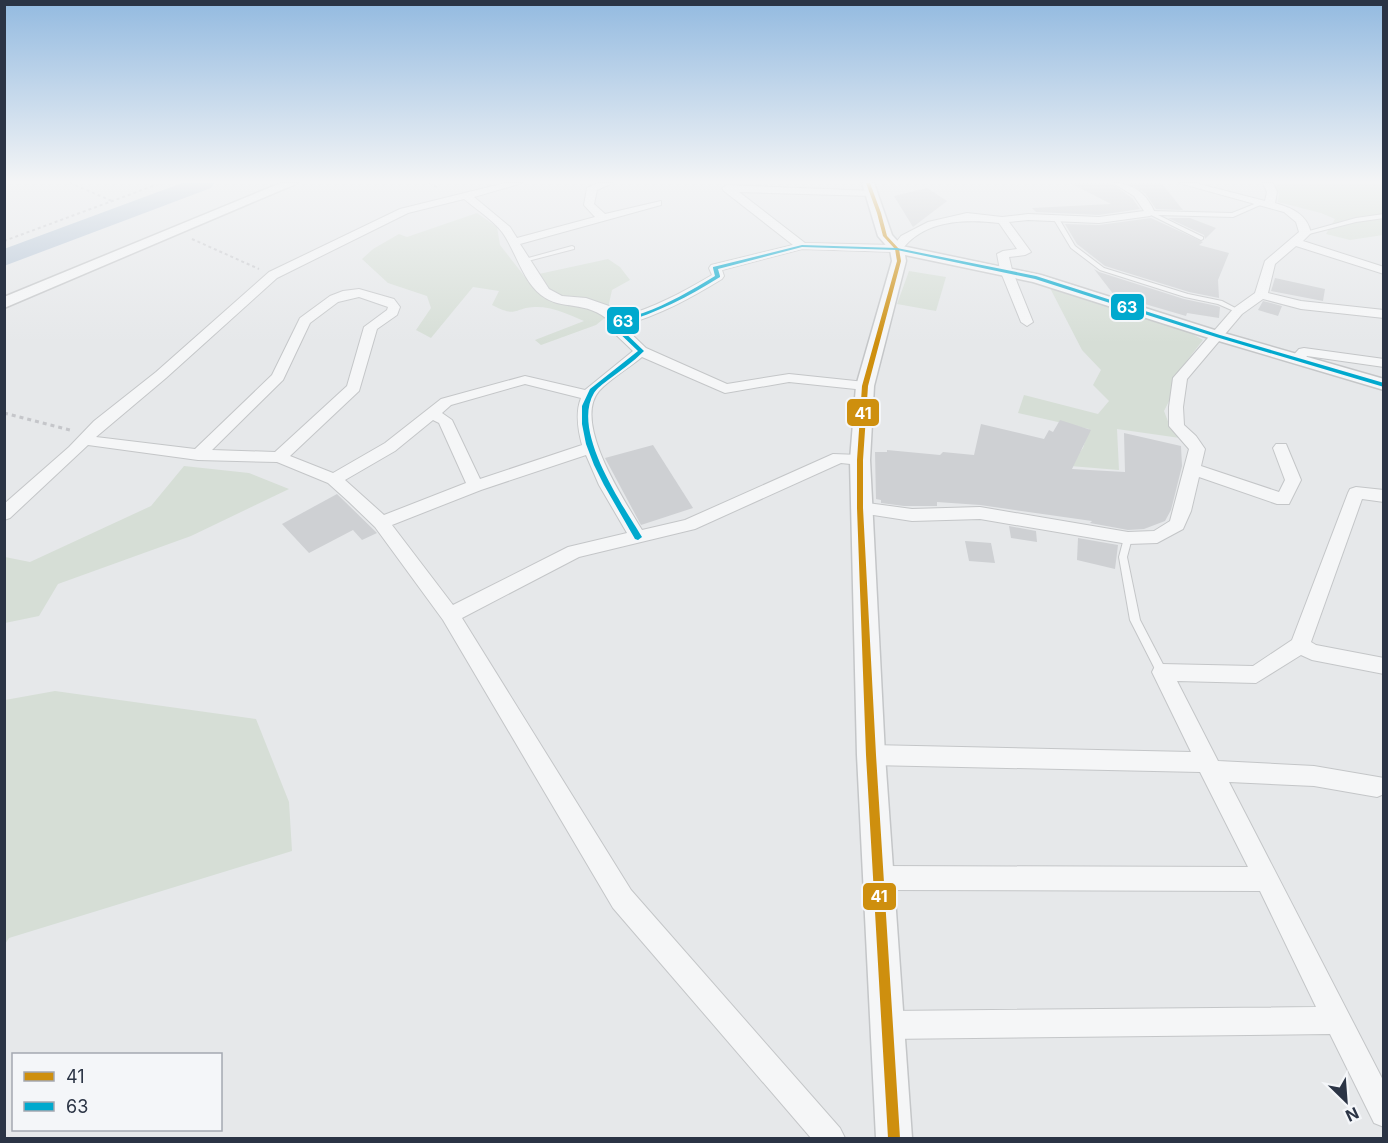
<svg xmlns="http://www.w3.org/2000/svg" width="1388" height="1143" font-family="Inter,sans-serif">
<rect width="100%" height="100%" fill="#e6e8ea"/>
<g fill="#d6ded6">
<polygon points="1273,183 1383,183 1383,235 1350,240 1326,234 1335,219 1321,213 1278,202 1279,194"/>
<path d="M477 213 497 227 500 245 525 277 608 259 620 267 630 280 612 290 606 317 596 325 541 345 535 340 584 321C570 315 553 307 537 307 513 307 519 319 492 305L499 291 473 287 431 338 416 330 431 308 427 296 388 283 362 259 373 249 399 234 407 237Z"/>
<polygon points="909,271 946,277 936,311 897,304"/>
<polygon points="1050,288 1182,328 1203,340 1175,376 1171,397 1164,411 1169,424 1180,438 1117,429 1119,470 1070,466 1083,448 1089,429 1018,413 1024,395 1098,414 1109,401 1093,385 1101,370 1082,350"/>
<polygon points="184,466 249,473 289,489 191,536 58,584 39,616 5,623 5,557 30,562 151,506"/>
<polygon points="55,691 256,719 289,802 292,851 9,938 5,944 5,700"/>
</g>
<g fill="none" stroke-linecap="round" stroke-linejoin="round">
<polygon fill="#b4c4d5" fill-rule="evenodd" points="182,183 214,183 211,188 4,266 4,249"/>
</g>
<g fill="#ced0d3">
<polygon points="1070,183 1111,183 1132,198 1140,209 1099,215 1036,212 1032,208 1111,204"/>
<polygon points="1128,183 1161,183 1183,210 1156,209 1145,193"/>
<polygon points="927,188 947,201 913,227 894,196"/>
<polygon points="1151,218 1203,242 1199,245 1229,253 1218,280 1219,298 1189,292 1105,266 1077,244 1065,224 1099,225"/>
<polygon points="1168,218 1190,218 1216,228 1205,239 1204,235"/>
<polygon points="1094,269 1099,272 1184,299 1217,306 1220,307 1219,318 1187,313 1186,316 1114,295"/>
<polygon points="1275,278 1325,289 1323,301 1271,291"/>
<polygon points="1263,301 1282,306 1278,316 1258,310"/>
<polygon points="1060,420 1091,430 1072,469 1125,472 1124,433 1181,446 1182,466 1171,510 1165,521 1144,529 1128,530 1090,523 1092,521 980,505 937,502 937,506 904,506 881,503 881,500 876,499 875,452 887,452 887,450 940,455 943,452 974,455 981,424 1044,439 1049,430 1053,432"/>
<polygon points="653,445 693,508 641,525 605,458"/>
<polygon points="337,494 377,533 362,540 353,530 309,553 282,524"/>
<polygon points="1009,526 1036,531 1037,542 1011,538"/>
<polygon points="1078,538 1118,545 1115,569 1077,560"/>
<polygon points="965,541 991,543 995,563 969,561"/>
</g>
<g fill="none" stroke-linecap="round" stroke-linejoin="round">
<g stroke="#c4c6c8" stroke-width="2">
<g id="service">
<polygon points="1262,201 1267,202 1233,217 1158,215 1203,237 1203,239 1201,240 1147,213 1150,211 1232,213"/>
<polygon points="1384,214 1384,218 1356,222 1305,235 1302,233 1356,218"/>
<polygon points="1054,217 1058,217 1075,246 1104,268 1188,294 1222,301 1241,311 1236,312 1218,304 1185,297 1100,270 1071,248 1053,218"/>
<polygon points="572,246 574,247 574,249 524,262 521,260"/>
<polygon points="1128,535 1132,538 1127,557 1140,620 1167,672 1166,675 1162,676 1158,675 1130,620 1119,557 1124,538"/>
</g>
</g>
<g stroke="#c4c6c8" stroke-width="2">
<g id="minor">
<path d="M505 183H522L474 197 510 227 517 238 595 217 584 205 587 188 598 183H613L597 190 594 204 605 214 661 201V205L520 244 549 289 562 296 586 298 609 306 621 317C654 308 683 292 712 275L709 268 711 265 793 245 724 191 722 188 727 185 875 191V195L871 196 739 192 805 243 894 245 901 236 928 222 967 213 1002 217 1028 214 1099 217 1144 211 1134 196 1113 183C1134 183 1147 194 1155 213L1150 216 1099 223 1028 220 1009 222 1031 252 1025 255 1009 257 1012 270 1033 322 1027 326 1021 322 1000 270 997 254 1003 251 1017 249 999 223C964 219 923 220 901 251L897 252 802 249 722 270 724 276 722 279C691 298 660 315 624 325L623 326 646 348 727 384 789 374 865 382 872 386 865 390 789 382 725 393 642 357C629 368 611 378 599 391 572 423 625 501 642 530L685 520 833 454 860 455 868 460 860 465 841 463 695 529 579 557 462 618 631 890 840 1128 845 1138H811L613 908 443 620 375 527 348 501 328 483 277 462 198 460 88 445 10 518 4 520V504L69 447 94 421 156 372 269 272 400 209ZM464 199C476 209 493 220 502 232 516 251 522 280 541 295 562 312 585 298 612 323L609 327 611 330 633 351 585 390 525 376 441 399 385 443 333 473 290 456 359 391 377 329 397 315 400 307 394 299 359 289 343 291 330 296 300 318 272 375 195 449 96 437 166 378 277 278 408 213ZM359 297 388 307 387 310 364 327 347 386 275 452 212 450 283 380 310 323 338 302ZM525 384 581 398C575 413 578 430 582 445L480 479 452 420 442 413 451 405ZM433 420 439 423 466 483 384 515 345 480 395 451ZM586 455 599 485 627 533 568 547 453 605 392 525 481 490Z"/>
<path d="M1179 183H1195L1265 201 1267 192 1263 183H1273L1277 192 1275 203C1292 208 1307 214 1311 233L1303 241 1384 267V274L1296 246 1275 264 1268 293 1301 301 1384 310V318L1301 309 1263 299 1242 314 1187 379 1183 407 1184 425 1196 436 1205 449 1201 466 1279 492 1285 480 1273 448 1276 444H1286L1301 480 1289 504H1277L1199 477 1191 511 1183 529 1157 543 1128 544 980 519 912 521 854 512 852 508 854 504 860 502 912 509 980 507 1128 532 1154 531 1170 521 1189 449 1169 426V407L1173 378 1234 308 1255 293 1265 261 1299 232 1296 222 1284 212Z"/>
<polygon points="1304,348 1384,359 1384,367 1307,356 1302,362 1292,362 1290,359 1299,349"/>
<polygon points="1356,487 1384,490 1384,502 1362,499 1311,642 1316,645 1384,658 1384,674 1312,660 1301,655 1256,683 1177,681 1218,761 1314,766 1384,778 1384,794 1377,797 1314,786 1229,782 1384,1082 1384,1127 1374,1123 1330,1034 886,1039 876,1035 872,1025 876,1015 886,1011 1316,1007 1260,891 879,890 870,887 867,878 870,869 879,866 1248,867 1200,772 871,765 863,762 860,755 863,748 871,745 1191,752 1152,672 1155,666 1162,664 1253,666 1292,640 1348,493 1350,489"/>
</g>
</g>
<g stroke="#c4c6c8" stroke-width="3">
<g id="tertiary">
<polygon points="281,183 298,183 4,308 4,297"/>
<polygon points="862,183 874,183 892,235 902,246 1041,275 1224,333 1384,379 1384,390 1212,339 1033,282 905,255 906,261 874,386 870,460 885,755 912,1138 876,1138 857,755 850,460 856,386 892,261 890,250 878,236"/>
</g>
</g>
<g stroke="#c5c6ca" stroke-width="2" stroke-dasharray="3 3" stroke-linecap="butt">
<polyline points="70,183 112,201"/>
<polyline points="429,183 438,188"/>
<polyline points="192,239 259,269"/>
<polyline points="4,241 161,183"/>
</g>
<polyline stroke="#c5c6ca" stroke-width="3" stroke-dasharray="4 4" stroke-linecap="butt" points="4,413 70,430"/>
<use href="#service" fill="#f5f6f7" fill-rule="evenodd"/>
<use href="#minor" fill="#f5f6f7" fill-rule="evenodd"/>
<use href="#tertiary" fill="#f5f6f7" fill-rule="evenodd"/>
<g stroke="#f4f6f9" stroke-width="4">
<polygon id="bus-1" points="866,183 870,183 881,213 887,236 899,249 901,261 868,386 863,460 863,508 876,755 900,1138 888,1138 866,755 857,508 857,460 862,386 897,261 895,249 883,236 877,213"/>
</g>
<g stroke="#f4f6f9" stroke-width="4">
<path id="bus-2" d="M802 245 897 248 1036 276 1220 335 1384 383V387L1216 337 1035 279 897 250 802 247 718 269 720 276V277C688 297 657 313 621 323L619 327 644 351C633 362 620 371 608 380 603 384 597 388 594 393 571 431 622 504 642 537L638 540 635 539 604 485 594 465 586 444 582 424V406L590 389 638 351 613 327C619 317 632 317 643 313 668 304 692 290 715 276L713 268V267Z"/>
</g>
<use href="#bus-1" fill="#ce8f0e" fill-rule="evenodd"/>
<use href="#bus-2" fill="#00a9ce" fill-rule="evenodd"/>
</g>
<linearGradient id="sky" x2="0" y2="1"><stop stop-color="#93bae0"/><stop offset="0.53" stop-color="#f4f5f6"/><stop offset="1" stop-color="#f4f5f6" stop-opacity="0"/></linearGradient>
<rect width="1388" height="343" fill="url(#sky)"/>
<g stroke="#f4f6f9" stroke-width="2">
<rect x="1110" y="293" width="35" height="28" rx="6" fill="#00a9ce"/>
<rect x="606" y="306" width="34" height="29" rx="6" fill="#00a9ce"/>
<rect x="846" y="398" width="34" height="29" rx="6" fill="#ce8f0e"/>
<rect x="862" y="882" width="35" height="29" rx="6" fill="#ce8f0e"/>
</g>
<g font-size="16" text-anchor="middle" font-weight="bold" fill="#fff">
<text x="1127" y="313">63</text>
<text x="623" y="327">63</text>
<text x="863" y="419">41</text>
<text x="879" y="902">41</text>
</g>
<rect width="1388" height="1143" fill="none" stroke="#2b3445" stroke-width="12"/>
<rect x="12" y="1053" width="210" height="78" fill="#f4f6f9" stroke="#a4a8b1" stroke-width="1.5"/>
<rect x="24" y="1072" width="30" height="9" fill="#ce8f0e" stroke="#a4a8b1" stroke-width="1.5"/>
<text x="66" y="1083" font-size="18" fill="#2b3445">41</text>
<rect x="24" y="1102" width="30" height="9" fill="#00a9ce" stroke="#a4a8b1" stroke-width="1.5"/>
<text x="66" y="1113" font-size="18" fill="#2b3445">63</text>
<g transform="translate(1346 1101) rotate(155)" stroke="#f4f6f9" stroke-width="4.5" paint-order="stroke">
<path d="M0-4.5L10 22L0 15L-10 22Z" fill="#2b3445"/>
<text y="-9" font-size="16" font-weight="bold" text-anchor="middle" fill="#2b3445">N</text>
</g>
</svg>
